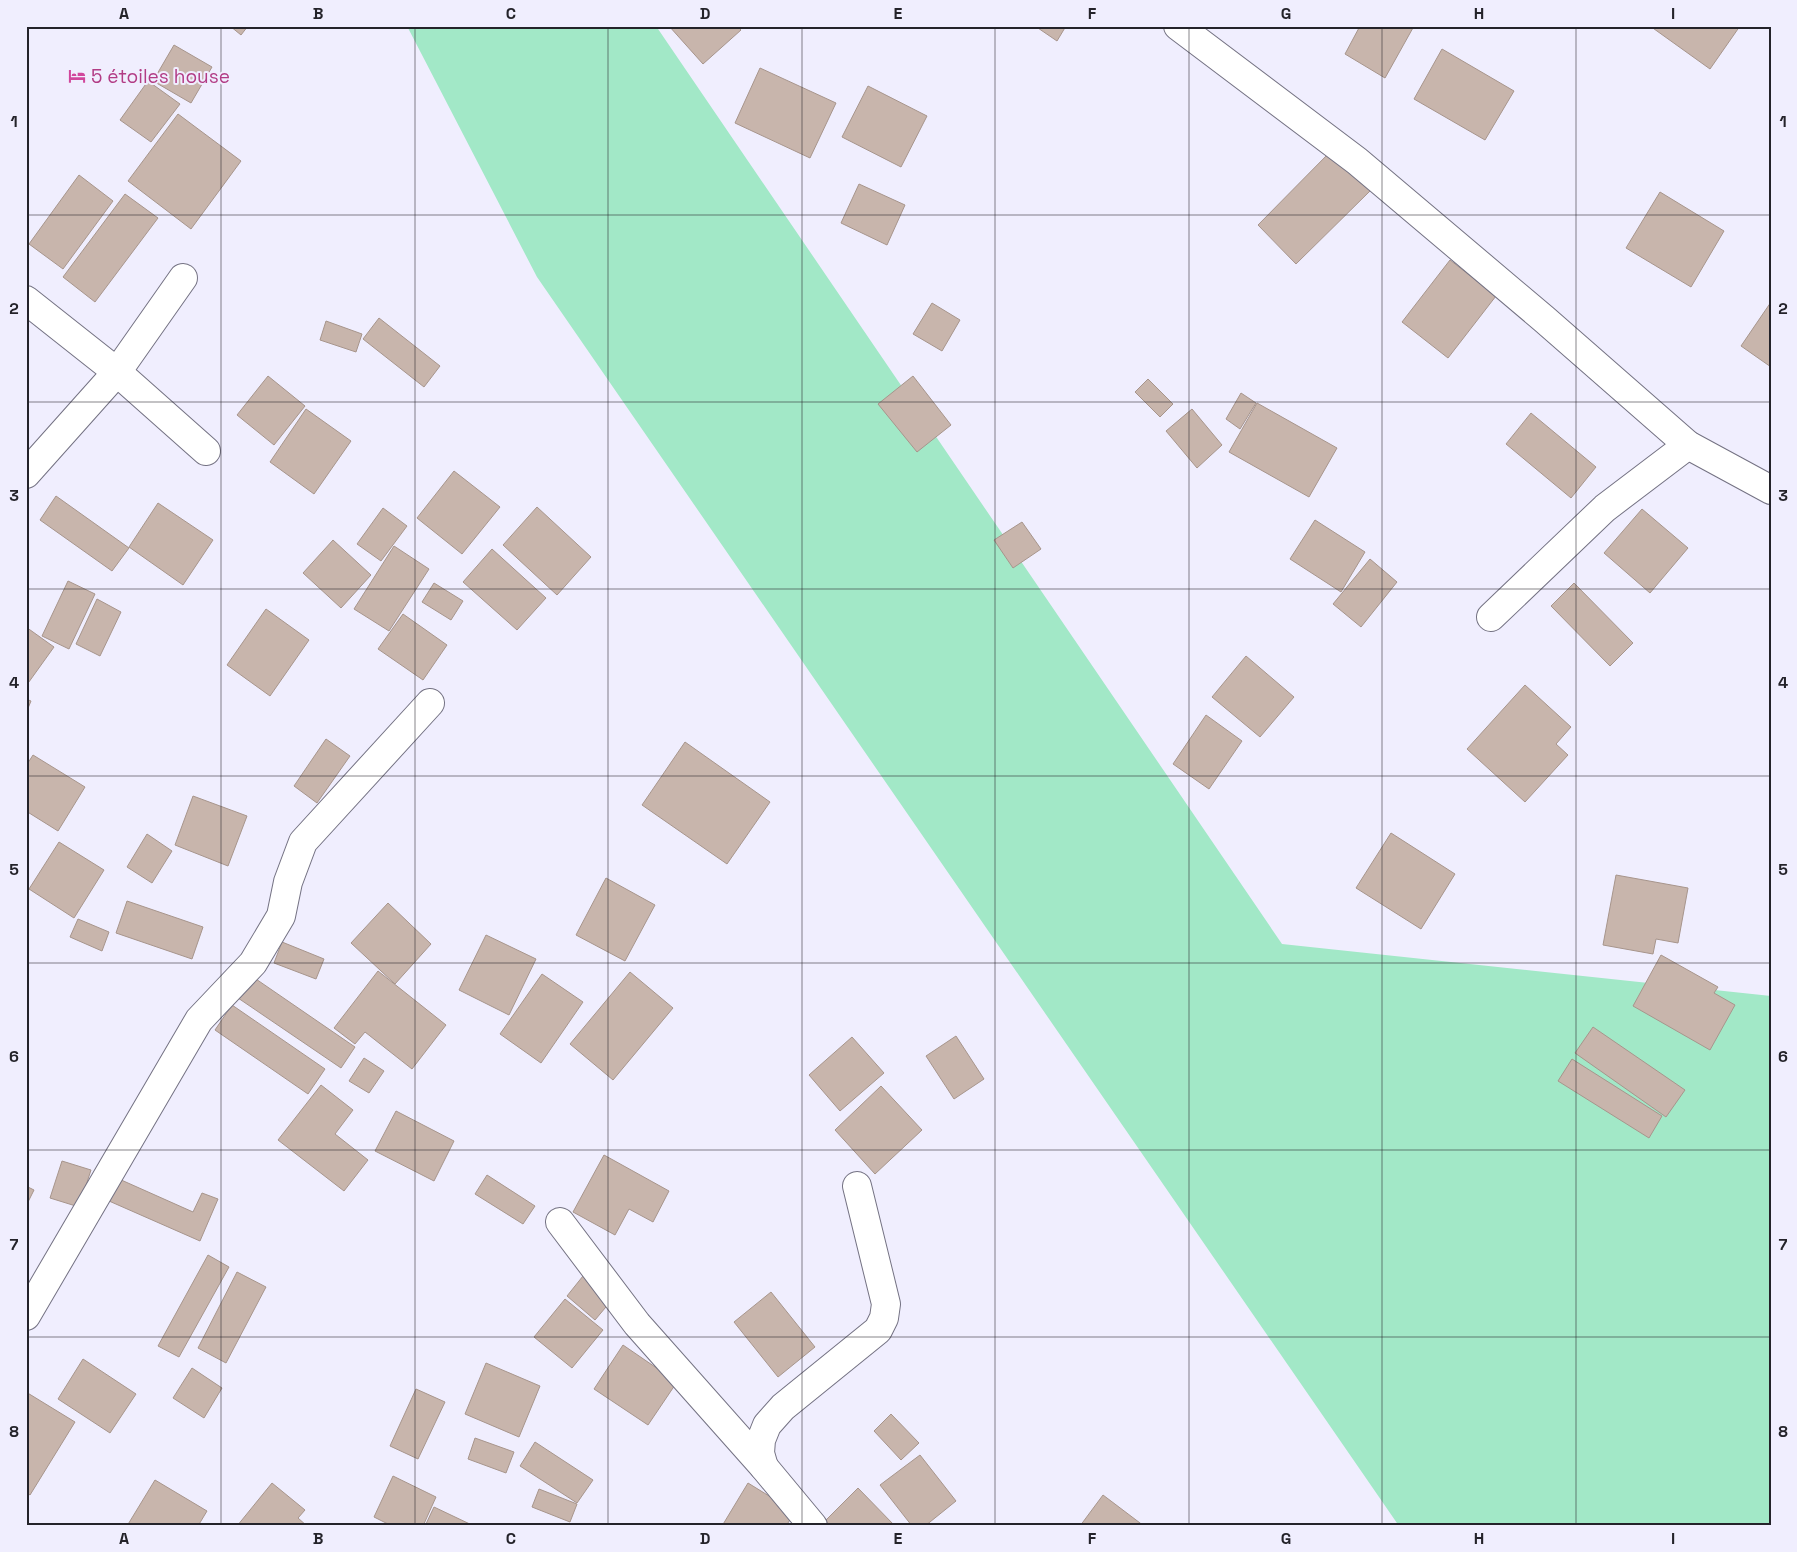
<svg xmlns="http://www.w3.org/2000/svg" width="1797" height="1552" font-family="'Space Grotesk',sans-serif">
<rect width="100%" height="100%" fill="#f0eefe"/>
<polygon fill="#a2e8c7" points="407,26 656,26 1282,944 1771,996 1771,1526 1399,1526 537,277"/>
<g fill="#c8b5ac" stroke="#a7958c">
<polygon points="230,26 248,26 241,35"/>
<polygon points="669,26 737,26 741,30 703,64"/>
<polygon points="1035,26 1066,26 1057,41"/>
<polygon points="1360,26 1414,26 1385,78 1345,54"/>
<polygon points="1650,26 1740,26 1710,69"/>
<polygon points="174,45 212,67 191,103 153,81"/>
<polygon points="1442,49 1514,91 1485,140 1414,99"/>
<polygon points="760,68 836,103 810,158 735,123"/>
<polygon points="148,81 180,104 151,142 120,120"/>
<polygon points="868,86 927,116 901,167 842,137"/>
<polygon points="178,114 241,161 191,229 128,181"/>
<polygon points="1331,151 1370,191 1296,264 1258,225"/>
<polygon points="79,175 113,201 63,269 29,244"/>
<polygon points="859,184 905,205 887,245 841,223"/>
<polygon points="1660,192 1724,231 1691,287 1626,248"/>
<polygon points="125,194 158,218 95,302 63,277"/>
<polygon points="1450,260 1496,296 1448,358 1402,322"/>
<polygon points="1771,302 1771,367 1741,346"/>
<polygon points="932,303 960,320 942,351 913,334"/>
<polygon points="379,318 440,366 424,387 363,339"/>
<polygon points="326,321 362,334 356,352 320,340"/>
<polygon points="268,376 305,406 274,445 237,415"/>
<polygon points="913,376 951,425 917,452 878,404"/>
<polygon points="1148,379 1173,404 1160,417 1135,392"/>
<polygon points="1241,393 1256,403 1240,429 1226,419"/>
<polygon points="1257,403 1337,448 1309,497 1229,452"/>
<polygon points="306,409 351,441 314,494 270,462"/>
<polygon points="1192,409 1222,445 1197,468 1166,431"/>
<polygon points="1531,413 1596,467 1571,498 1506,444"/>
<polygon points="454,471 500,507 462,554 417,518"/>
<polygon points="56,496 129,548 112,571 40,520"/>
<polygon points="158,503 213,540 183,585 129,547"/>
<polygon points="537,507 591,557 557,595 503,545"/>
<polygon points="383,508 407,526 381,561 357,544"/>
<polygon points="1642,509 1688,548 1650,593 1604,553"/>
<polygon points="1315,520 1365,552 1341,592 1290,559"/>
<polygon points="1022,522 1041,549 1013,568 994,540"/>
<polygon points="333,540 371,575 341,608 303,573"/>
<polygon points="394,546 429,569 389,631 354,609"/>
<polygon points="492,549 546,598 517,630 463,582"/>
<polygon points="1370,559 1397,582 1361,627 1333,604"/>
<polygon points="68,581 95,594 69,649 42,636"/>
<polygon points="434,583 463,601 451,620 422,602"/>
<polygon points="1574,583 1633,643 1610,666 1551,606"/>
<polygon points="97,599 121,612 100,656 76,644"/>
<polygon points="266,609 309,640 270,696 227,665"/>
<polygon points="403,614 447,645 423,680 378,649"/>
<polygon points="26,627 54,647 26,686"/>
<polygon points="1246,656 1294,697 1260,737 1212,697"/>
<polygon points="1525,685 1571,727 1556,744 1568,755 1525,802 1467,749"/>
<polygon points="26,699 31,701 26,713"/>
<polygon points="1206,715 1242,741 1209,789 1173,764"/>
<polygon points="326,739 350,756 317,803 294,786"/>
<polygon points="685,742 770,802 727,864 642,805"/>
<polygon points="33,755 85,787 58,831 26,811 26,766"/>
<polygon points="193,796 247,816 228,866 175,845"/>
<polygon points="1391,833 1455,874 1421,929 1356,888"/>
<polygon points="147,834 172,851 152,883 127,867"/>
<polygon points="59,842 104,870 74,918 29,889"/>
<polygon points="1616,875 1688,888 1678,943 1656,939 1653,954 1603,945"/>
<polygon points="606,878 655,905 625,961 576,935"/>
<polygon points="127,901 203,927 192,959 116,933"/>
<polygon points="388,903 431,944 395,984 351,943"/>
<polygon points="78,919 109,932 102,951 70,937"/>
<polygon points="486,935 536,959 509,1015 459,990"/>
<polygon points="282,942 324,959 316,979 274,963"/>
<polygon points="1661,955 1718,987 1714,993 1735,1005 1710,1050 1633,1006"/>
<polygon points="378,971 446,1025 412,1069 365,1032 355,1044 334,1028"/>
<polygon points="630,972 673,1008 613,1080 570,1044"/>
<polygon points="542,974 583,1002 541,1063 500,1034"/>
<polygon points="253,977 355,1047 341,1068 238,998"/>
<polygon points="232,1005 325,1069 308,1094 215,1030"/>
<polygon points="1593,1027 1685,1090 1666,1117 1575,1053"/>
<polygon points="956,1036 984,1079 954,1099 926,1056"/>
<polygon points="852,1037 884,1073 840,1111 809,1075"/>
<polygon points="364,1058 384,1071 369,1093 349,1081"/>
<polygon points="1572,1059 1662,1116 1649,1138 1558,1081"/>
<polygon points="321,1085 353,1110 335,1134 368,1160 344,1191 278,1140"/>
<polygon points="881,1086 922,1130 875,1174 835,1130"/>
<polygon points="396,1111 454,1141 434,1181 375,1151"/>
<polygon points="604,1155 669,1191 653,1222 629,1209 615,1235 573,1212"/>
<polygon points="62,1161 91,1170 79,1207 50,1198"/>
<polygon points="487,1175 535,1206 523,1224 475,1194"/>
<polygon points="119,1179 193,1212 202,1193 218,1199 200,1241 109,1201"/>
<polygon points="26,1186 34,1190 26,1206"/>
<polygon points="208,1255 229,1267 179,1357 158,1346"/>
<polygon points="587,1271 616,1295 595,1320 567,1296"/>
<polygon points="237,1272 266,1287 226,1363 198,1348"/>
<polygon points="771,1292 815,1347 778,1377 734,1322"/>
<polygon points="565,1299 603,1330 572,1368 534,1337"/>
<polygon points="623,1345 677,1382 648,1425 594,1389"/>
<polygon points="83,1359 136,1394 110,1433 58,1399"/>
<polygon points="486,1363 540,1386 519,1437 465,1414"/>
<polygon points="192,1368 222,1388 204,1418 173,1398"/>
<polygon points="416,1389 445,1402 418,1459 390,1446"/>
<polygon points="26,1392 75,1422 30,1495 26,1492"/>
<polygon points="891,1414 919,1443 901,1460 874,1431"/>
<polygon points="475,1438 514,1452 506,1473 468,1459"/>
<polygon points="535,1442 593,1480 577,1503 520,1466"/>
<polygon points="920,1455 956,1501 925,1526 912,1526 880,1485"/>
<polygon points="393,1476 436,1497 423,1526 392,1526 374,1517"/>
<polygon points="155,1480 207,1511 198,1526 127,1526"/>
<polygon points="272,1483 305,1510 298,1518 307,1526 237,1526"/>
<polygon points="748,1483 795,1512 786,1526 722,1526"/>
<polygon points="858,1488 894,1525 894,1526 830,1526 825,1521"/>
<polygon points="539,1489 577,1504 570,1522 532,1507"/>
<polygon points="1103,1495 1144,1526 1080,1526"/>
<polygon points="434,1507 474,1526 425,1526"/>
</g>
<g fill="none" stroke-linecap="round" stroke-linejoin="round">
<g stroke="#747283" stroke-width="30">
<g id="street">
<polyline points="1178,26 1357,161 1544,319 1688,445 1771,490"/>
<polyline points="26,300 117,372 206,451"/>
<polyline points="26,474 117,372 183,278"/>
<polyline points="1491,617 1605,508 1688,445"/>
<polyline points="560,1222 637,1324 764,1467 813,1526"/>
<polyline points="26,1316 199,1020 253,963 281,916 288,882 303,842 430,703"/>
<polyline points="764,1467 760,1453 761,1440 767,1425 783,1407 878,1330 884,1318 886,1304 857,1186"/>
</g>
</g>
<use href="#street" stroke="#fff" stroke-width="28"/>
</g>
<path fill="none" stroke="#24232a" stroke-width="1" stroke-opacity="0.55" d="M221 26V1526M415 26V1526M608 26V1526M802 26V1526M995 26V1526M1189 26V1526M1382 26V1526M1576 26V1526M26 215H1771M26 402H1771M26 589H1771M26 776H1771M26 963H1771M26 1150H1771M26 1337H1771"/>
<defs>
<g id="hotel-bare" transform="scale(1.35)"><path d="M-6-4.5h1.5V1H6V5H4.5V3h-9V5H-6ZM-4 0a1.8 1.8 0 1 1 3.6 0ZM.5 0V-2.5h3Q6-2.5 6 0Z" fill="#d1479c" stroke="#f0eefe" stroke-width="2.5" paint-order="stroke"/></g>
</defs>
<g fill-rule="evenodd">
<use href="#hotel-bare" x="77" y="76"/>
</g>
<g text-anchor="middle" stroke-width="4" stroke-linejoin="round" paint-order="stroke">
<g font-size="19" fill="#b23c85" stroke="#f0eefe" text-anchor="start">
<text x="91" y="83">5 étoiles house</text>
</g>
</g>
<rect width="1797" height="1552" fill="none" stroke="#f0eefe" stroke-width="55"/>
<rect x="28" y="28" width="1742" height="1496" fill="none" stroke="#24232a" stroke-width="2"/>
<g font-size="16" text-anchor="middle" font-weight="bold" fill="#24232a">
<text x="124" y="19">A</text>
<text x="318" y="19">B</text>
<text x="511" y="19">C</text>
<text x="705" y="19">D</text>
<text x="898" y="19">E</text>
<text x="1092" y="19">F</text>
<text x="1286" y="19">G</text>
<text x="1479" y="19">H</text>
<text x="1673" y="19">I</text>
<text x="14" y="127">1</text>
<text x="1783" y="127">1</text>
<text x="14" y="314">2</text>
<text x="1783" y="314">2</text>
<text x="14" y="501">3</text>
<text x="1783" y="501">3</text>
<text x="14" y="688">4</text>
<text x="1783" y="688">4</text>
<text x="14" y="875">5</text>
<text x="1783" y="875">5</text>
<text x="14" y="1062">6</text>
<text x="1783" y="1062">6</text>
<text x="14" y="1250">7</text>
<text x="1783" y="1250">7</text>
<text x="14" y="1437">8</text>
<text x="1783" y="1437">8</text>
<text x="124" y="1544">A</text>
<text x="318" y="1544">B</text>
<text x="511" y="1544">C</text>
<text x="705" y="1544">D</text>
<text x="898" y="1544">E</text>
<text x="1092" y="1544">F</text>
<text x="1286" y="1544">G</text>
<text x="1479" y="1544">H</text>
<text x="1673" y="1544">I</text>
</g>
</svg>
